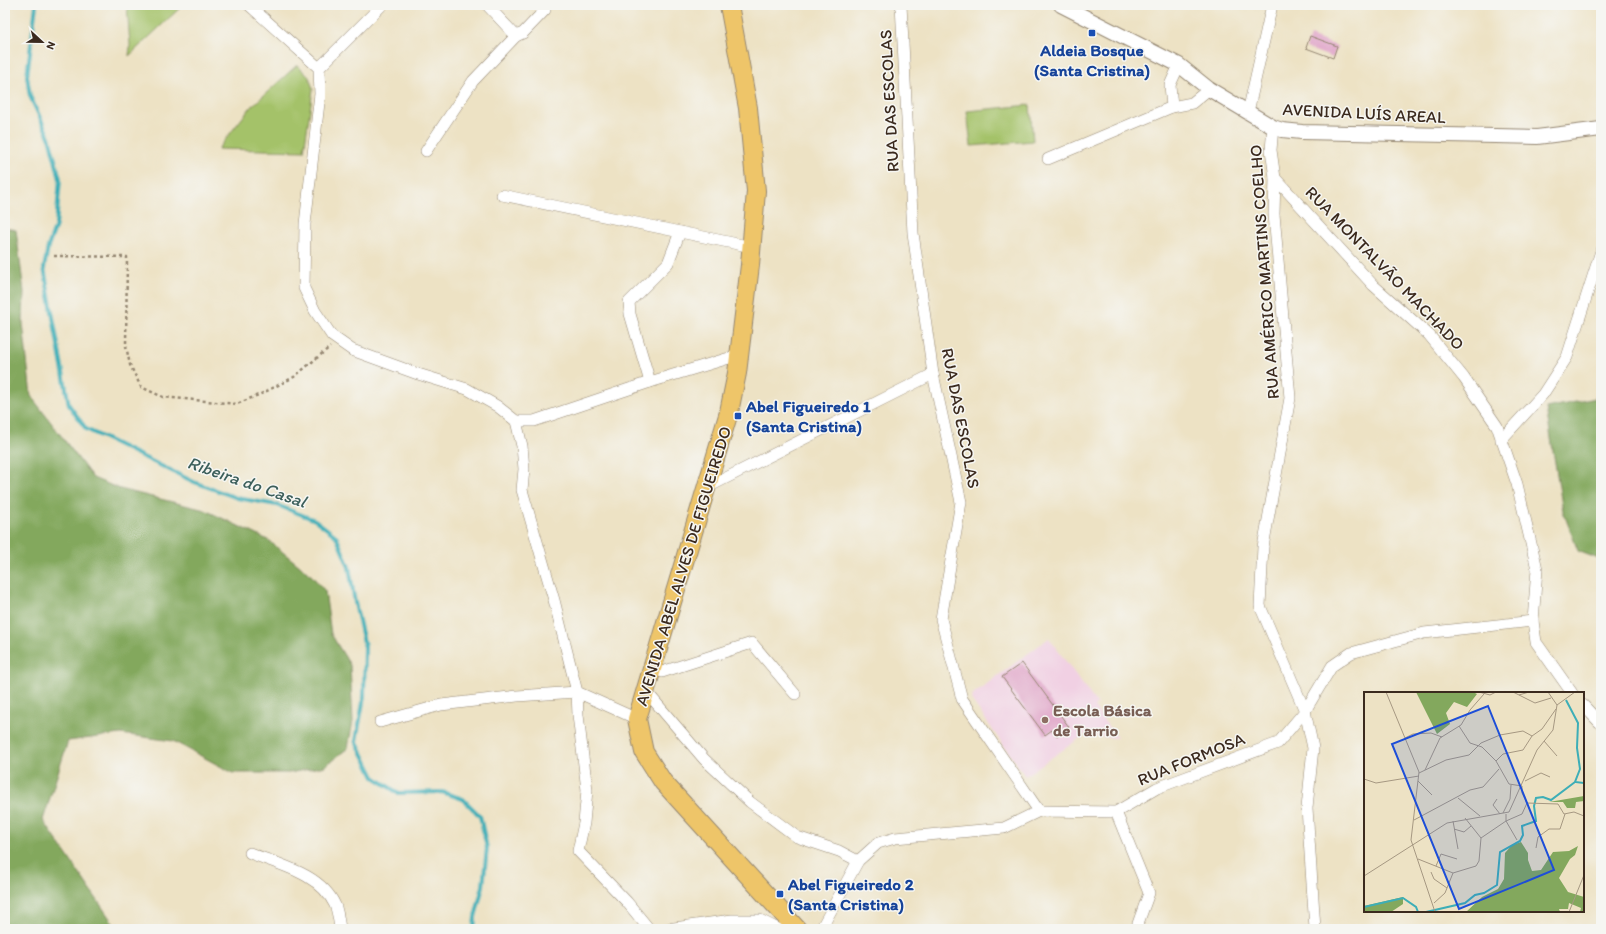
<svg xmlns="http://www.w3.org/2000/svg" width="1606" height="934" font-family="Itim,sans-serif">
<rect width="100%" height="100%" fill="#f6f6f2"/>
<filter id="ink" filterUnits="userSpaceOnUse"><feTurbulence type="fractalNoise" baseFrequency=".025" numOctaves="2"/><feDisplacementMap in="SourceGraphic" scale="8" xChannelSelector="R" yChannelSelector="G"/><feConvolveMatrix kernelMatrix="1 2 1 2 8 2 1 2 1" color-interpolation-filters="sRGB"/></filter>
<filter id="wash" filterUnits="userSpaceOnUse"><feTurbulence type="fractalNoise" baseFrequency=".012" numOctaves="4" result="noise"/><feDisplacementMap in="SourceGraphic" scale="16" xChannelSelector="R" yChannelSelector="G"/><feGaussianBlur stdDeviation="0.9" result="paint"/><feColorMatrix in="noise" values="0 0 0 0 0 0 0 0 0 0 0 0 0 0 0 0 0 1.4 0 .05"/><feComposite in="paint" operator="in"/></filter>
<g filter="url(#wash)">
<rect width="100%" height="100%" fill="#ede2c4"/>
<polygon fill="#f1d0e3" points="1049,638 1097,704 1094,707 1117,738 1088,736 1086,734 1025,776 971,699 973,694"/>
<g fill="#a4c269" stroke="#707644">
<polygon points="127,5 183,5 129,56 130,45"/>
<polygon points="297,65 309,77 313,89 304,151 218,149 250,108"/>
<polygon points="1030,105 1033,141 971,146 967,111"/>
</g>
<g fill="#83a85d" stroke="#5f693e">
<polygon points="5,228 16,230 24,292 23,323 31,396 93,478 120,489 205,510 268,540 312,576 325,591 331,634 350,665 353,721 348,748 325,766 289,773 233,773 173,741 121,734 68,741 43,820 117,929 5,929"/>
<polygon points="1601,397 1601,560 1578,551 1563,511 1546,408"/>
</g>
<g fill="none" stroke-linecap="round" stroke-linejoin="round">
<polyline stroke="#3daeb7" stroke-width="4" points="36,5 27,76 30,96 49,137 60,179 56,225 48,247 44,268 69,405 86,429 194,482 237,498 277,505 315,520 336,536 349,567 355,603 365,647 364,697 356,741 374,777 398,793 442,792 463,799 480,816 487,848 483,886 475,917 474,929"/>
</g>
<g id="blocks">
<g fill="#dfa0c6">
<polygon points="1310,36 1337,46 1333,58 1306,48"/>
<polygon points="1022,663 1069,727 1057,736 1052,730 1045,735 1002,677"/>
</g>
</g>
</g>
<g filter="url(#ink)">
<use href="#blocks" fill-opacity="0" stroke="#948671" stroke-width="1"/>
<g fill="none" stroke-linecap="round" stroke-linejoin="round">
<g stroke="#948671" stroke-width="12">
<g id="minor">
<polyline points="249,5 319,68 320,94 305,224 304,288 315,311 332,336 352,350 418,374 467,389 497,406 516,421 534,421 650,382 739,355"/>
<polyline points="901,5 913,233 933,374 961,502 941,619 962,699 1039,811"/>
<polyline points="516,36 523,33 545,10"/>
<polyline points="319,68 382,5"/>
<polyline points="1172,107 1170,85 1179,65"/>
<polyline points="1248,112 1272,5"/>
<polyline points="1273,127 1271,150 1275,178 1274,214 1290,398 1263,547 1260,606 1305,711 1313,748 1307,808 1315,929"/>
<polyline points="426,151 473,81 516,36 487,5"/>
<polyline points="1048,159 1172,107 1192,103 1209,89"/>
<polyline points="1275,178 1373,285 1429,335 1464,378 1497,426 1517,484 1537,569 1533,621 1536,642 1572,693"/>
<polyline points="502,195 752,247"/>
<polyline points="650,382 630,314 629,302 668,263 680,232"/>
<polyline points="516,421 522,446 524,469 522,490 554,600 577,692 578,715 587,790 584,823 578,851 627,902 649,929"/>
<polyline points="1501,440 1543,394 1567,357 1601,251"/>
<polyline points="706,488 933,374"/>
<polyline points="652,668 662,672 752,643 795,694"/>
<polyline points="645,690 704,759 750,802 797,837 839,851 858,861"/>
<polyline points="1583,705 1601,724"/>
<polyline points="380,722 441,705 517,696 577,692 637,719"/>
<polyline points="1116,812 1149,893 1136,929"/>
<path d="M250 853C279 865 320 873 335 905 338 912 339 921 340 929"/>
<polyline points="667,929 732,920 760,920 778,929"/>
<polyline points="821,929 858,861 878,843 895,838 1004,828 1039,811 1116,812 1157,788 1278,743 1305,711 1332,666 1351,653 1424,633 1533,621"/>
</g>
</g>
<g stroke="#948671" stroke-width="16">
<polyline id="tertiary" points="1061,5 1179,65 1209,89 1273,127 1282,130 1302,132 1537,137 1601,129"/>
</g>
<g stroke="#948671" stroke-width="20">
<polyline id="primary" points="729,5 748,108 756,191 750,265 737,373 729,412 637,719 644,752 663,782 797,929"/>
</g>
<polyline stroke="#948671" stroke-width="2.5" stroke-dasharray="3 3" stroke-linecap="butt" points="54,256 127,257 126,346 130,365 141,387 163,397 237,404 263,393 294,377 330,347"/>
<use href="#minor" stroke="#fff" stroke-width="11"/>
<use href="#tertiary" stroke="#fff" stroke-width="14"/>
<use href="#primary" stroke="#eec569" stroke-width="18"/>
</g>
</g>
<g fill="#1a4fb4" stroke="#f6f6f2" stroke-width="1.5">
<rect x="1088" y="29" width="8" height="8" rx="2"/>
<rect x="734" y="412" width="8" height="8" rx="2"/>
<rect x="776" y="890" width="8" height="8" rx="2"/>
</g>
<circle fill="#8d6e63" stroke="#f6f6f2" stroke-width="1.5" cx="1045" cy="720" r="4"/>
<g text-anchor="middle" stroke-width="3" stroke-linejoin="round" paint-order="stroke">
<g font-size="17" font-weight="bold" fill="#164399" stroke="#f6f6f2" text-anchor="start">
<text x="1092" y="56" text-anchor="middle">Aldeia Bosque<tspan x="1092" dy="20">(Santa Cristina)</tspan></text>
<text x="746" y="412">Abel Figueiredo 1<tspan x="746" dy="20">(Santa Cristina)</tspan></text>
<text x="788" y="890">Abel Figueiredo 2<tspan x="788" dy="20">(Santa Cristina)</tspan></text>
</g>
<g font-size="17" fill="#3b2a1e" stroke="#f6f6f2">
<text transform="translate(889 101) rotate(-93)" y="6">RUA DAS ESCOLAS</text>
<text transform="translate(1364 113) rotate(3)" y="6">AVENIDA LUÍS AREAL</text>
<text transform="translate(1385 268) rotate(46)" y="6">RUA MONTALVÃO MACHADO</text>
<text transform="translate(1264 272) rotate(-94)" y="6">RUA AMÉRICO MARTINS COELHO</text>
<text transform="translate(961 418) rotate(79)" y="6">RUA DAS ESCOLAS</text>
<text transform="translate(683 566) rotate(-73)" y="6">AVENIDA ABEL ALVES DE FIGUEIREDO</text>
<text transform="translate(1191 759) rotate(-22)" y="6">RUA FORMOSA</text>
</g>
<g font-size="17" font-weight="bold" fill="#785e54" stroke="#f6f6f2" text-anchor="start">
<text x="1053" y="716">Escola Básica<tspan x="1053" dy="20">de Tarrio</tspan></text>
</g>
<g font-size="18" font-style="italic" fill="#3c5f5b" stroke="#f6f6f2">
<text transform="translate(247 482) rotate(19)" y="6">Ribeira do Casal</text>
</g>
</g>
<g transform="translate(1364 692)">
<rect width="220" height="220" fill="#ede2c4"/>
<path d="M52 0H109L113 2 103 15 90 10 82 21 86 32 73 42ZM220 104V109L212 110 211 116H203L199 110H185ZM157 150 164 161V168L168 179 177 178 189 160 205 159 214 154 211 163 206 167 195 186 204 200 220 205V220H216L217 216 205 211 204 217H195L196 220H102L118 205 134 197 140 187 141 161 148 153ZM39 205V212L27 220H0V214Z" fill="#83a85d"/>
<path fill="none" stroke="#3daeb7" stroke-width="2" d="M202 8 214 31 213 56 216 77 211 90 220 91M0 215 39 206 52 215 54 220M62 220 101 211 111 203 120 201 133 193 136 160 156 149 159 143 158 134 172 129 170 114 172 106 179 105 187 108 211 90"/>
<path fill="none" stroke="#a69882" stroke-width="1" d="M22 0 55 80 47 148 71 220M115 0 126 3 132 0M149 0 155 3 165 0M184 0 193 13M155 3 171 11 187 6M95 34 106 51 118 55 132 69 145 92 158 94V101L163 111 194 112 200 122 210 120 220 124M41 46 49 42 67 41 78 45M180 49 193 64M132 69 139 62 159 58 168 44 178 37 192 17M61 78 76 46 97 33 106 18 120 2M55 81 82 68 105 63 117 51 136 43 159 39 168 44M0 87 12 91 55 84M54 89 68 103M161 89 177 81 186 85M94 106 116 124M133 107 129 113 136 122M139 121 146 107 147 93M142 122V129L153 148M50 128 106 98 119 95 135 77M89 129 94 157M90 137 100 140 107 134M117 146 142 129 158 122 163 111M172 156 174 145 185 137H196L201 122M54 167 89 181M72 174 77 162 93 167M67 180 70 187 83 196M0 184 83 131 145 120 173 58 189 38 193 13 211 0M70 211 81 201 89 181 112 174 115 169 117 146 101 126M205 220 220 183"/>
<path fill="#1d4ed8" fill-opacity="0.15" stroke="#1d4ed8" stroke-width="2" d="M124 14 190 178 95 217 28 52Z"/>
<rect width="220" height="220" fill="none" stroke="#3b2a1e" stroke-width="2"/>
</g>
<rect width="1606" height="934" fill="none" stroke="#f6f6f2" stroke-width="20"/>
<g transform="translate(42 42) rotate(112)" stroke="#f6f6f2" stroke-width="3" paint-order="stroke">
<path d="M0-3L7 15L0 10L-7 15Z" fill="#3b2a1e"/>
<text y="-6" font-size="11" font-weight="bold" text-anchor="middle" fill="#3b2a1e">N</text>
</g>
</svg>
